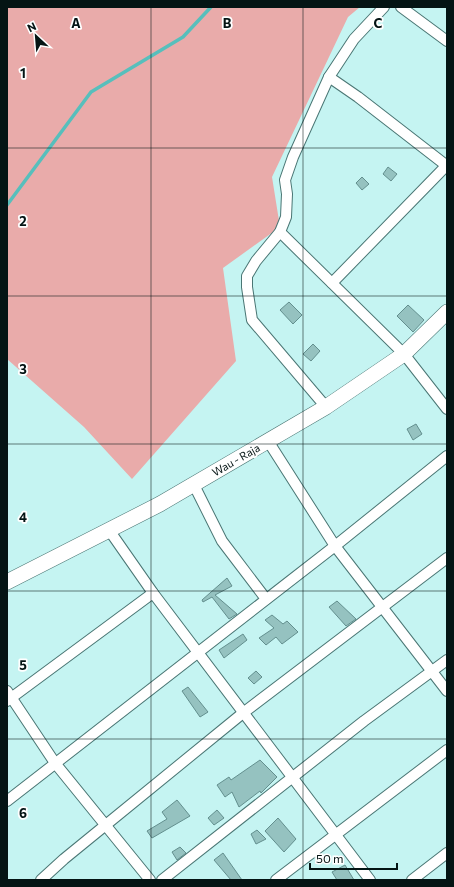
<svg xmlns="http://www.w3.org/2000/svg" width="454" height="887" font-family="Commissioner,sans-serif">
<rect width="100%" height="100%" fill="#c5f4f2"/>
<polygon fill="#e9abaa" points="7,7 360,7 348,17 272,177 280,227 223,268 236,361 132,479 84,427 7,359"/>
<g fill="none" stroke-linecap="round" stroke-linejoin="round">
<polyline stroke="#57bfbc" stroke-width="3.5" points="7,205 91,92 183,37 211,7"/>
</g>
<g fill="#95c2c0" stroke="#638f8e">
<polygon points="388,167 397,174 391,181 383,174"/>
<polygon points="362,177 369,184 362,190 356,183"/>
<polygon points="289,302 302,315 293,324 280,310"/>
<polygon points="408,305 424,320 413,332 397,316"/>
<polygon points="313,344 320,351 311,361 303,354"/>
<polygon points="416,424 422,434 413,440 407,429"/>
<polygon points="227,578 232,586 215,595 237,614 229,619 212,597 203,602 202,600"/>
<polygon points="337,601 356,619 346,626 329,607"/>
<polygon points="272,615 283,624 287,621 298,632 282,644 276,637 266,645 259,638 274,628 265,620"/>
<polygon points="243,634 247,640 224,658 219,650"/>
<polygon points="256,671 262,677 254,684 248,678"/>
<polygon points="188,687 208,712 200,717 182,691"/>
<polygon points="260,760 277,777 261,793 260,791 239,807 232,792 225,797 217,785 229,777 231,780"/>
<polygon points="177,800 190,816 152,838 147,831 167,819 162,812"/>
<polygon points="217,810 224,818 214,825 208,818"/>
<polygon points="278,818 296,839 284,852 265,831"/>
<polygon points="257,830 266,839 256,844 251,834"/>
<polygon points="180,847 186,853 177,860 172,852"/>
<polygon points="223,853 242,880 231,880 214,860"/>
<polygon points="345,865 354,880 337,880 332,872"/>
</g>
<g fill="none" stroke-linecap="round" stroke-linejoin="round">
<g stroke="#4a7674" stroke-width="12">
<g id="street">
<polyline points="401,7 447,41"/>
<polyline points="329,77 358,97 447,166"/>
<polyline points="280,232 404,354 447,409"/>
<polyline points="332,283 447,165"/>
<polyline points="326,407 252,320 247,287 247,276 256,261 280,232 286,217 287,194 285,180 293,157 329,77 354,39 384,7"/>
<polyline points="268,441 335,546 447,691"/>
<polyline points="194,485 222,541 266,599"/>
<polyline points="109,530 153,593 370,880"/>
<polyline points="7,691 55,763 150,880"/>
<polyline points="7,701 153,593"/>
<polyline points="7,801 335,546 447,456"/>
<polyline points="41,880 64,859 243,713 447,558"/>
<polyline points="162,880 364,721 447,660"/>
<polyline points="276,880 447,750"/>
<polyline points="412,880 447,853"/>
</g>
</g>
<g stroke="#4a7674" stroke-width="16">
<polyline id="primary" points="7,582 160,504 326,407 404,354 447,312"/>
</g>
<use href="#street" stroke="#fff" stroke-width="10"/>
<use href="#primary" stroke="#fff" stroke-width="15"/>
</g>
<path fill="none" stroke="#041414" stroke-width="1" stroke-opacity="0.55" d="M151 7V880M303 7V880M7 148H447M7 296H447M7 444H447M7 591H447M7 739H447"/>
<g text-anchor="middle" stroke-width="3.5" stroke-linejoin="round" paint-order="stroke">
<g font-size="11" fill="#041414" stroke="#fff">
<text transform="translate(236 460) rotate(-30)" y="4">Wau - Raja</text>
</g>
</g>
<g font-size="13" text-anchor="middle" font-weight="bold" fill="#041414" stroke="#fff" stroke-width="3.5" stroke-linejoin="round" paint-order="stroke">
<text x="76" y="28">A</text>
<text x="227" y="28">B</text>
<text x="378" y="28">C</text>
<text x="23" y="78">1</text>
<text x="23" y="226">2</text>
<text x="23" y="374">3</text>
<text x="23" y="522">4</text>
<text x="23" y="670">5</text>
<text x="23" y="818">6</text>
</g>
<rect width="454" height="887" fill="none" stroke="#041414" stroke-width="16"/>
<g transform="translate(36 36) rotate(334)" stroke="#ffffff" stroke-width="3" paint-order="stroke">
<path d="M0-3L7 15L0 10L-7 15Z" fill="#041414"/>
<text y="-6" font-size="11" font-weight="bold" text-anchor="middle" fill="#041414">N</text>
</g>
<path d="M310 863v6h87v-6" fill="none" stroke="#041414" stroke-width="2"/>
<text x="316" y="863" font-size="12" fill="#041414" stroke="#ffffff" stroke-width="3" paint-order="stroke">50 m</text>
</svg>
